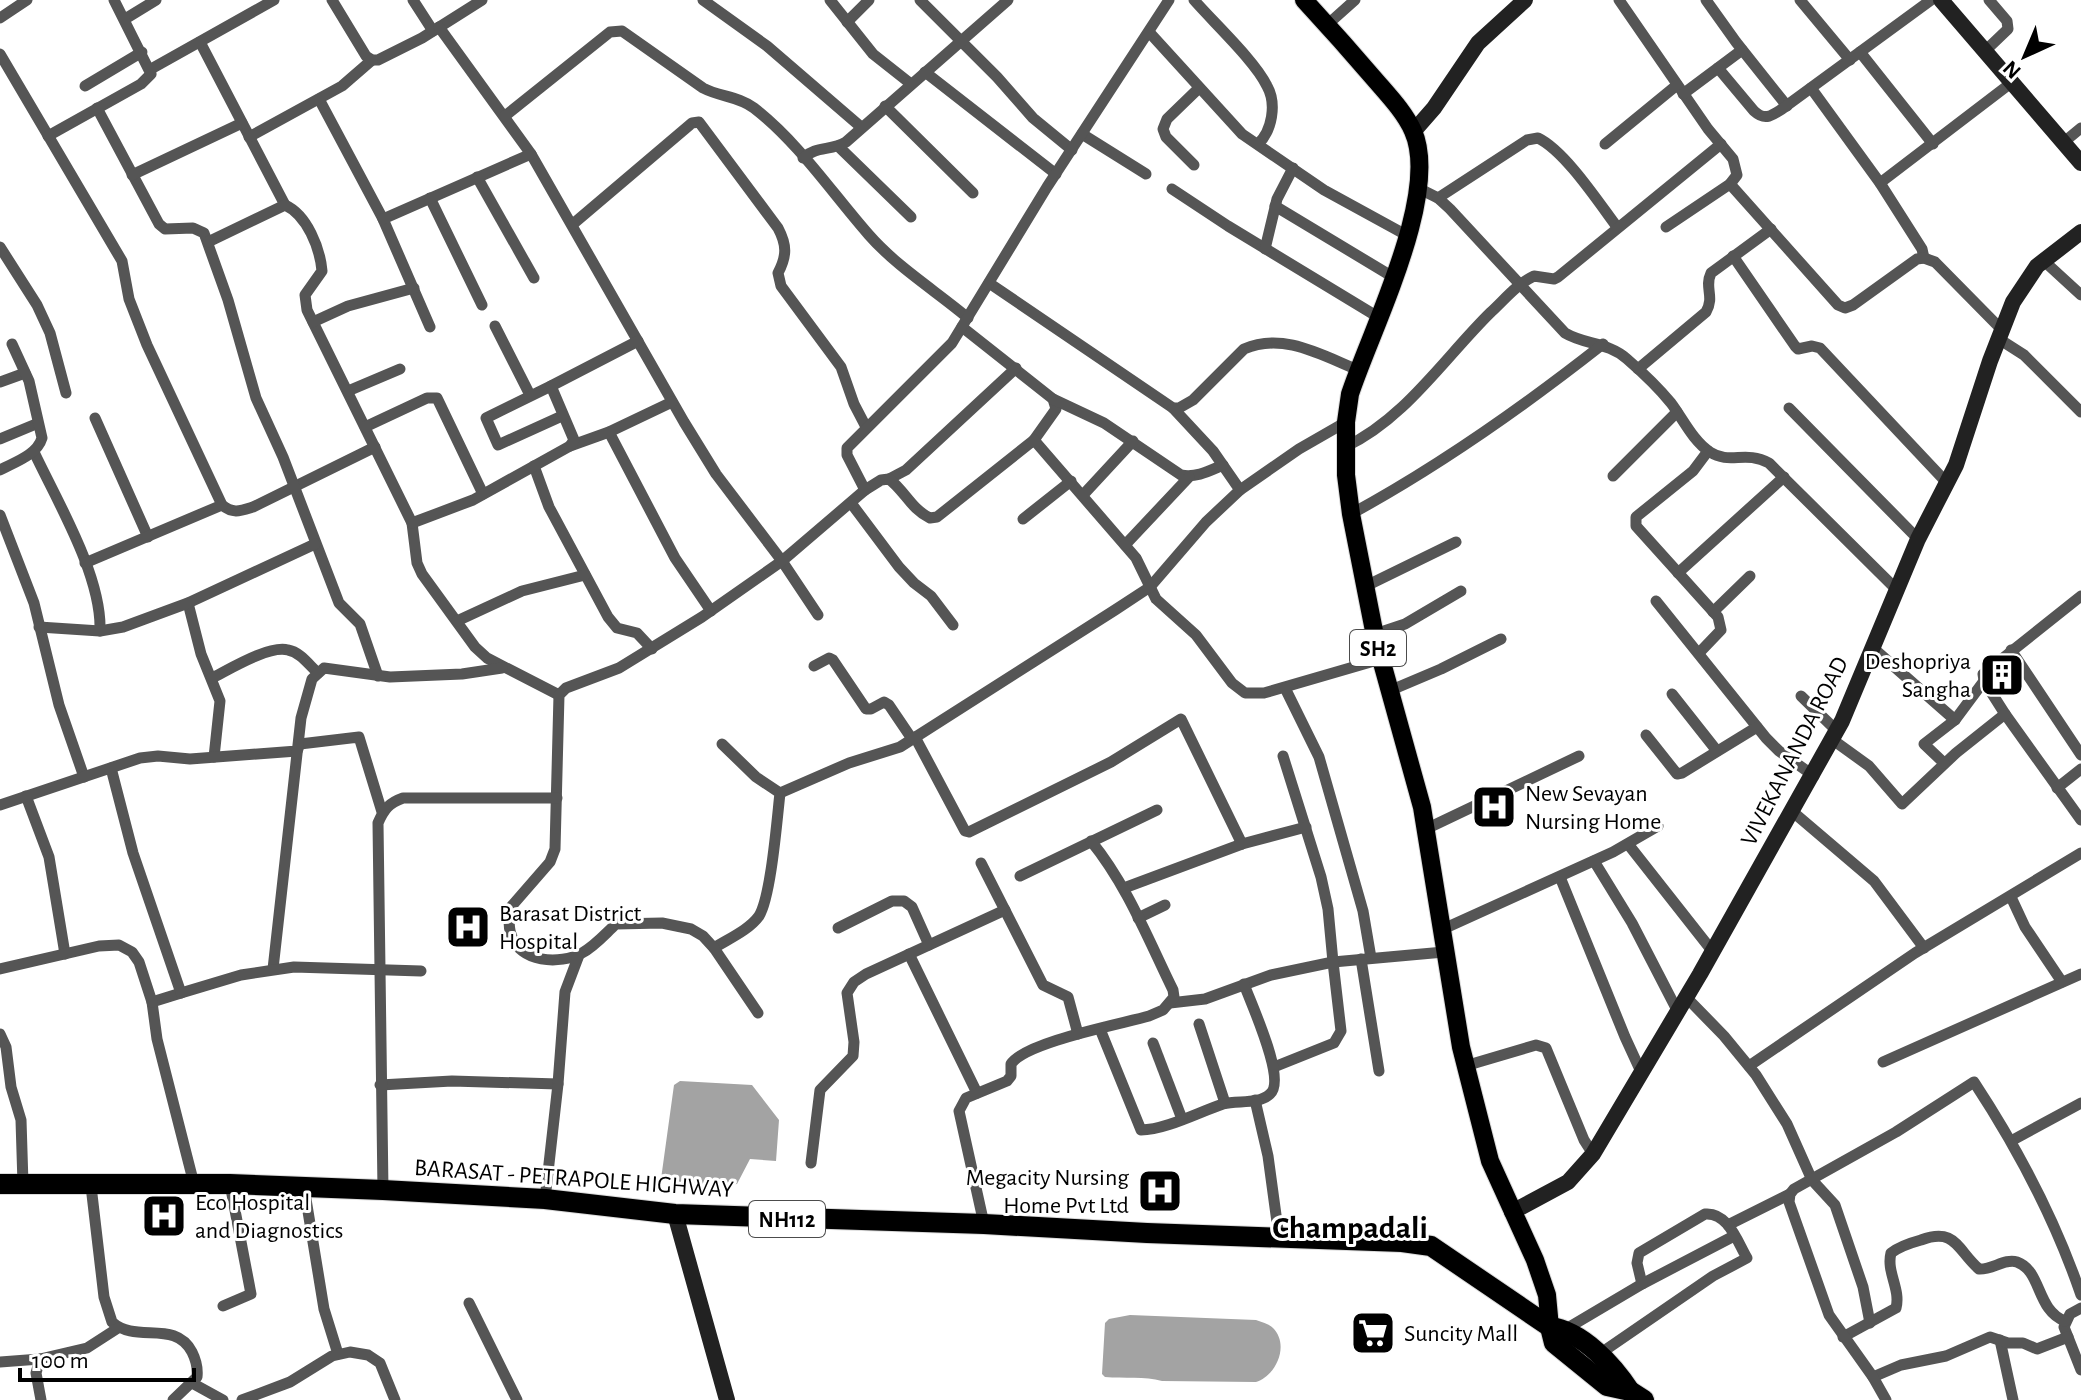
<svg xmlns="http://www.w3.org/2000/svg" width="2081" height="1400" font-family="'Alegreya Sans',sans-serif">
<rect width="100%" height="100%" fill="#fff"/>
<g fill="#a3a3a3">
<path d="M680 1081 752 1085 779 1120 776 1161 750 1159 737 1184C710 1189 687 1187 661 1179L674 1085Z"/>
<path d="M1130 1315 1256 1320C1262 1322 1269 1324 1273 1328 1290 1345 1276 1376 1256 1382L1162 1381C1145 1376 1124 1379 1105 1377L1102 1374 1105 1323 1109 1319Z"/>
</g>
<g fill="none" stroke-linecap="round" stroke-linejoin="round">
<g stroke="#dbdbdb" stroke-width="20">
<path id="primary" d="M1304 0C1329 27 1353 54 1377 82 1390 97 1405 113 1413 131 1441 194 1371 330 1350 394L1346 422V475L1351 514 1376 641 1422 807 1461 1047 1490 1161 1535 1260 1547 1295 1550 1327"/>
</g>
<g stroke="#dbdbdb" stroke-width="22">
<g id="highway">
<path d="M0 1184H230L383 1190 545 1199 675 1214 984 1224 1147 1233 1402 1242 1431 1246 1550 1327C1582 1331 1613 1365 1630 1391"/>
<polyline points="1550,1327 1554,1343 1607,1386 1630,1391 1644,1400"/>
</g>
</g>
<g stroke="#555" stroke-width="11">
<polyline points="332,0 366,56 372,60 378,60 422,38 482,0"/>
<polyline points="413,0 433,31"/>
<polyline points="703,0 767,46 861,127"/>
<polyline points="830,0 873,54 911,84"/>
<polyline points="920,0 997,77 1033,118 1072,150"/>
<path d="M1194 0C1214 23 1255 61 1267 86 1277 104 1272 131 1258 144"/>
<polyline points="1619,0 1708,129 1733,159 1737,175 1730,184 1666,227"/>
<polyline points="1706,0 1736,42 1787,106"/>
<polyline points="1800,0 1850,60"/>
<polyline points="0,18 27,0"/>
<polyline points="125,19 156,0"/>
<polyline points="847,22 869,0"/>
<polyline points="1327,25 1355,0"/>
<polyline points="439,27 531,154 684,422 716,474 782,561 818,615"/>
<polyline points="1149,32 1242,134 1324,190 1408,236"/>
<polyline points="200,42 285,205"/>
<polyline points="1985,51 2008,29 2007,21 1989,0"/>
<polyline points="1860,52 1933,144"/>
<path d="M0 54 122 261 129 299 147 345 222 505C233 514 240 511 253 507L375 447"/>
<path d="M1718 68 1754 111C1765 121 1771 116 1782 109L1931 0"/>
<polyline points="151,69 274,0"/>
<polyline points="925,72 1056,174"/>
<polyline points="85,86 142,52"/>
<polyline points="1811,88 1880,183 1922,249 1924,258"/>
<polyline points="1683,94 1742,50"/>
<polyline points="319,99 383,219 430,327"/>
<polyline points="885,106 973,193"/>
<polyline points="97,108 159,224 165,229 193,228 204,233 228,300 256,398 283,457 339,603 360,624 378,676"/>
<path d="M505 116 610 32 622 31 703 88C720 97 738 96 754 108 799 143 832 193 869 235 897 267 936 291 968 318"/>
<polyline points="1082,134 1146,174"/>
<polyline points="48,136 141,84 151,74 114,0"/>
<polyline points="249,137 342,86 372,60"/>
<polyline points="2064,142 2081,128"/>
<polyline points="1605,144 1677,85"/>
<polyline points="838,146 911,217"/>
<path d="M803 158C816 146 831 151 846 142L1008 0"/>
<polyline points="1194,165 1166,137 1163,129 1167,119 1199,88"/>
<polyline points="132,175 242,123"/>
<polyline points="477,177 534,278"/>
<polyline points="1880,183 2011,83"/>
<polyline points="1730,184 1838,305 1845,308 1853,305 1917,259 1924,258 1935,262 2002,330"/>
<polyline points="1172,189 1228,226 1378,317"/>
<path d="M1420 189 1438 198 1450 209 1565 333C1585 345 1608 342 1627 359 1642 372 1658 387 1671 403 1683 419 1693 441 1710 452 1730 465 1745 450 1769 463L1897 590"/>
<polyline points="430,198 482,305"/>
<path d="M1438 198 1527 140 1538 138C1565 151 1599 203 1617 227"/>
<polyline points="1275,206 1393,277"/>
<polyline points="383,219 531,154"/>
<path d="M573 224 692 123 699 122 778 228C787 245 787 256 778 273L781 286 841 367 854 404 866 427"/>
<path d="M208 242 285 205C307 215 320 248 322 271L305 295 307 310 412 523 417 563 422 574 475 647 487 658 559 695"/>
<polyline points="0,247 37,305 50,333 66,393"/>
<polyline points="1265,249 1277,199 1293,168"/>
<polyline points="1733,256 1795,346 1798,349 1812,346 1820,348 1947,483"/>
<polyline points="2044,261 2081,295"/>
<path d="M989 283 1173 408H1179L1193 400 1244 349C1283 332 1321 355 1358 370"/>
<polyline points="313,322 348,306 414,288"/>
<polyline points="495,326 530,395"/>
<polyline points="962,327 1053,399 1056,409 1034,440"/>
<polyline points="1999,339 2024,355 2081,412"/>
<path d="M1638 369 1706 312C1715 296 1704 288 1711 273L1771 229"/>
<polyline points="0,382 25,373"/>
<polyline points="551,386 486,418 498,445 562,416"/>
<polyline points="348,391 400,369"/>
<path d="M1053 399 1104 423 1181 475C1196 478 1209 471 1223 465"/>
<polyline points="1173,408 1213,451 1240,490"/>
<polyline points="1789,408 1918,539"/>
<polyline points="95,418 148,537"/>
<polyline points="365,427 427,398 437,398 483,494"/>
<polyline points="609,432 675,558 711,611"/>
<polyline points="0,439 36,424"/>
<polyline points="570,446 609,432 672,402"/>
<path d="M1345 447C1405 419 1445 357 1491 312 1505 299 1517 284 1534 276L1554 279 1558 277 1721 144"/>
<path d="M34 452C57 501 102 576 100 631"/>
<polyline points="534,466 549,507 608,617 617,628 637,633 652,649"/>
<path d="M0 470C15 462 37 455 42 438L29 381 12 344"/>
<polyline points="1613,476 1677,412"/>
<polyline points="889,479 906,470 1016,368"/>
<path d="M865 490 881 480 889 479C905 491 911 509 930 518L937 517 1034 440 1136 558 1156 599 1196 635 1232 683 1245 693H1264L1381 659"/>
<polyline points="1083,495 1133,441"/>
<polyline points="851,503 899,567 914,583 931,596 953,625"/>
<path d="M1351 514C1441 465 1523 407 1603 344"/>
<polyline points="0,515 34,603 59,705 84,777"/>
<polyline points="1023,519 1071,481"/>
<polyline points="412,523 473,500 570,446 574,440 551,386 638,341"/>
<polyline points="1125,545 1189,477"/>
<polyline points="85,563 222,505"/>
<polyline points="1678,573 1784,477"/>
<polyline points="1366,586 1456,542"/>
<polyline points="2081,596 1983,674 1984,681 2005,714 2081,820"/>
<polyline points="1656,601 1766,738 1779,751 1814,776"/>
<polyline points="188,603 201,654 220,701 214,757"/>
<polyline points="1713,612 1750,576"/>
<polyline points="457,621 522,591 585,575"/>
<polyline points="39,627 100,631 123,627 188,603 315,544"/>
<polyline points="1375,634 1405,624 1461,591"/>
<polyline points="1873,648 1955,720"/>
<polyline points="2011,650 2081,755"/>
<polyline points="1699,653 1721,630 1718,617 1636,526 1636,517 1693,471 1708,451"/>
<polyline points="814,666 829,658 833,660 866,709 871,709 884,702 889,705 912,739"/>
<path d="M212 678C230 669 269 645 288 650 300 652 309 665 318 673"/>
<polyline points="1285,688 1319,757 1363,911 1371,958"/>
<polyline points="1389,691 1441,669 1501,639"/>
<polyline points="1672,694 1717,751"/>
<polyline points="1801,696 1837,731"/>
<polyline points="1646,735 1677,774 1682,773 1757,727"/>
<polyline points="915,737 965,831 969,832 1111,762 1181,719 1242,844"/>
<polyline points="1833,740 1869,766 1902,804 1956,753 2005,714"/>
<polyline points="1283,756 1321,877 1328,909 1333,962 1444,952"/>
<polyline points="1944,763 1924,744 1955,720 1984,681"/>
<polyline points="111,768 133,853 181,993 152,1002 157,1039 194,1184"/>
<polyline points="2057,788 2081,769"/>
<polyline points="780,793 849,763 900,747 1115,610 1150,587 1206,522 1240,490 1299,449 1346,422"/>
<polyline points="26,796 49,857 65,954"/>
<polyline points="0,805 140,758 158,756 190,759 297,751 300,744 359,737 382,812"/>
<polyline points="1793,812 1874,881 1924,948"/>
<polyline points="1426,829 1579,756"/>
<polyline points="1628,844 1713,952"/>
<polyline points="1594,861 1632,923 1678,1012"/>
<polyline points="981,863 1043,985 1068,997 1078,1034"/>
<polyline points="1020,876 1157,810"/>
<polyline points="1560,877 1625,1037 1642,1074"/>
<polyline points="1124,888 1242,844 1306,827"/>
<polyline points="2011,897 2025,927 2062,982"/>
<polyline points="1138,918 1165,905"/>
<polyline points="838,928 892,901 904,901 912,907 929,945"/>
<polyline points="1441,930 1613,852 1658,826"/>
<path d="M714 948C728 939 749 930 759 916 771 897 777 819 780 793L756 777 722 744"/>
<polyline points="909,954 977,1093"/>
<polyline points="1361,959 1379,1071"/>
<polyline points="0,969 99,946 119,945 132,952 139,962 152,1002"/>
<polyline points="273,969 301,718 312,679 324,668 390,677 462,674 502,668"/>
<polyline points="181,993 241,975 294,967 421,971"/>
<polyline points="1687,998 1724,1036 1756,1075 1787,1124 1812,1180 1835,1205 1863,1287 1870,1323"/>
<polyline points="1170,1003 1205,999 1271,975 1333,962 1341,1031 1334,1043 1274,1067"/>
<path d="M758 1013 714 948 703 936 691 929 662 923 616 924C605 934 595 946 582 953 560 965 519 963 511 934 508 926 509 917 510 908L550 862 555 849 559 695 566 688 619 668 702 617 782 561 865 490 847 455V448L952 343 1047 187 1169 0"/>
<polyline points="1199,1024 1225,1103"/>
<path d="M1100 1029 1141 1130C1165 1130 1199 1112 1223 1104 1238 1100 1258 1105 1270 1094 1287 1080 1251 1004 1244 984"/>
<polyline points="0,1034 6,1047 11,1087 21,1120 23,1184"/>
<polyline points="1153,1043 1182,1119"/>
<polyline points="1883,1062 2081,974"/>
<polyline points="1465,1066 1536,1045 1546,1048 1584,1140 1593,1154"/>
<polyline points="1749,1066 1915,953 2081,853"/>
<polyline points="380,1085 452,1081 558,1084"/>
<polyline points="1255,1100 1268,1156 1279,1237"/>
<polyline points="2011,1141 2081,1103"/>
<polyline points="811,1163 820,1090 853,1056 854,1042 847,993 854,982 866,974 1005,910"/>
<path d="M91 1186 104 1297 112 1322C136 1344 175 1319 192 1352 196 1360 198 1368 197 1377L173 1400"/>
<polyline points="304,1187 324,1309 338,1354"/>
<path d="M383 1190 378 823C384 809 389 803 403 798H557"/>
<polyline points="545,1199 558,1084 565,992 579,955"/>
<path d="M984 1224 959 1111 966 1098 1007 1081 1011 1076V1064C1025 1042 1121 1024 1149 1016L1163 1010 1174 997 1173 990C1148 939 1127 885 1091 841"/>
<polyline points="1728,1225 1790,1194"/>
<polyline points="469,1303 517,1400"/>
<polyline points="223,1306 251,1294 230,1184"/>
<polyline points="2081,1308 2070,1314 2064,1327 2081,1370"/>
<polyline points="1566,1329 1642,1284 1734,1236"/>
<path d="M1843 1337 1896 1308C1901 1289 1886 1272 1891 1253 1900 1246 1910 1243 1921 1240 1956 1227 1957 1250 1979 1269 1992 1270 2005 1258 2017 1262 2042 1271 2036 1310 2065 1321"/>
<polyline points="2000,1340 2013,1400"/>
<path d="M1598 1355 1713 1276 1747 1258C1737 1241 1728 1212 1705 1214L1639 1253 1637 1263 1642 1284"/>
<polyline points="0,1362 40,1359"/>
<polyline points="1873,1377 1901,1365 1946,1356 1990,1337 2008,1343 2023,1343 2037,1349 2068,1337"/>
<polyline points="192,1383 223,1400"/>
<polyline points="41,1400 36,1373 40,1359 87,1348 118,1328"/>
<polyline points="242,1400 290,1382 332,1356 350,1352 368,1355 380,1363 395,1400"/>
<path d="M1886 1400 1873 1377 1829 1315 1789 1202 1790 1194 1794 1189 1896 1132 1974 1082C2018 1149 2055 1219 2081 1295"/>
</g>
<g stroke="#222" stroke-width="16">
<polyline points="1941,0 2081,163"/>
<polyline points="1413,132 1434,108 1478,43 1525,0"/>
<polyline points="1512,1212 1568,1182 1593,1154 1700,974 1842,721 1918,539 1956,465 1990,361 2013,302 2037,266 2081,232"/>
<polyline points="675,1214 727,1400"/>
</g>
<use href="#primary" stroke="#000" stroke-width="18"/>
<use href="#highway" stroke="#000" stroke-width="20"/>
</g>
<defs>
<g id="building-square" transform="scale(2.3)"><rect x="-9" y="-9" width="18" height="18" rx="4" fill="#000" stroke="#fff"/><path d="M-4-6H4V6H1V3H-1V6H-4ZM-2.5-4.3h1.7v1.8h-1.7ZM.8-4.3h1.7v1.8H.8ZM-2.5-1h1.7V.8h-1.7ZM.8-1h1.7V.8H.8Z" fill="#fff"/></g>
<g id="hospital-square" transform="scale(2.3)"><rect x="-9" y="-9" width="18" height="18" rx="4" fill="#000" stroke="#fff"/><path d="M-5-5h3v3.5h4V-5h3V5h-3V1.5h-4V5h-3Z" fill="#fff"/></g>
<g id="supermarket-square" transform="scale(2.3)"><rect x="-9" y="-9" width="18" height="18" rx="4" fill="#000" stroke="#fff"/><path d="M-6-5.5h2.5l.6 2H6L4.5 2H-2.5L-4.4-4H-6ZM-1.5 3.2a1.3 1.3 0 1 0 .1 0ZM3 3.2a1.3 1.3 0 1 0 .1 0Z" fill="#fff"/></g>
</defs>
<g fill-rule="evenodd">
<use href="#building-square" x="2002" y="675"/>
<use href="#hospital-square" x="1494" y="807"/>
<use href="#hospital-square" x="468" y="927"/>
<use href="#hospital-square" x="1160" y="1191"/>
<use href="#hospital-square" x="164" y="1216"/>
<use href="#supermarket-square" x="1373" y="1333"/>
</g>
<g text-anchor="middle" stroke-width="6" stroke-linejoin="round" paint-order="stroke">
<g fill="#fff" stroke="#4c4c4c" stroke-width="2">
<rect x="1350" y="630" width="56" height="36" rx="6"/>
<rect x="749" y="1201" width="76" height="36" rx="6"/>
</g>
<g font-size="22" font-weight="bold" fill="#000">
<text x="1378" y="656">SH2</text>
<text x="787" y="1227">NH112</text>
</g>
<g font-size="24" fill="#000" stroke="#fff" text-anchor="start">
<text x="1971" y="669" text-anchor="end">Deshopriya<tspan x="1971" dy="28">Sangha</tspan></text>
<text x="1525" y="801">New Sevayan<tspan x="1525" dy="28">Nursing Home</tspan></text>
<text x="499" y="921">Barasat District<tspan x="499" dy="28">Hospital</tspan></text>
<text x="1129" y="1185" text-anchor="end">Megacity Nursing<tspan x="1129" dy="28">Home Pvt Ltd</tspan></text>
<text x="195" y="1210">Eco Hospital<tspan x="195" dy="28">and Diagnostics</tspan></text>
<text x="1404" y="1341">Suncity Mall</text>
</g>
<g font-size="24" fill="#000" stroke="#fff">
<text transform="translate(1794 751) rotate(-63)" y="8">VIVEKANANDA ROAD</text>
<text transform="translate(574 1178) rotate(4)" y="8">BARASAT - PETRAPOLE HIGHWAY</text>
</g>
<g font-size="32" font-weight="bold" fill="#000" stroke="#fff">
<text x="1350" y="1238">Champadali</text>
</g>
</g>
<g transform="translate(2025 56) rotate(224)" stroke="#ffffff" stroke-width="6" paint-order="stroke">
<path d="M0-6L14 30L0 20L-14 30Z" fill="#000000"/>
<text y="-12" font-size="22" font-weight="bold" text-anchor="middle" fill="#000000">N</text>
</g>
<path d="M20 1368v12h174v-12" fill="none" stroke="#000000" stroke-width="4"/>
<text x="32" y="1368" font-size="24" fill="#000000" stroke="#ffffff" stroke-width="6" paint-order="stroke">100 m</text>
</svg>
